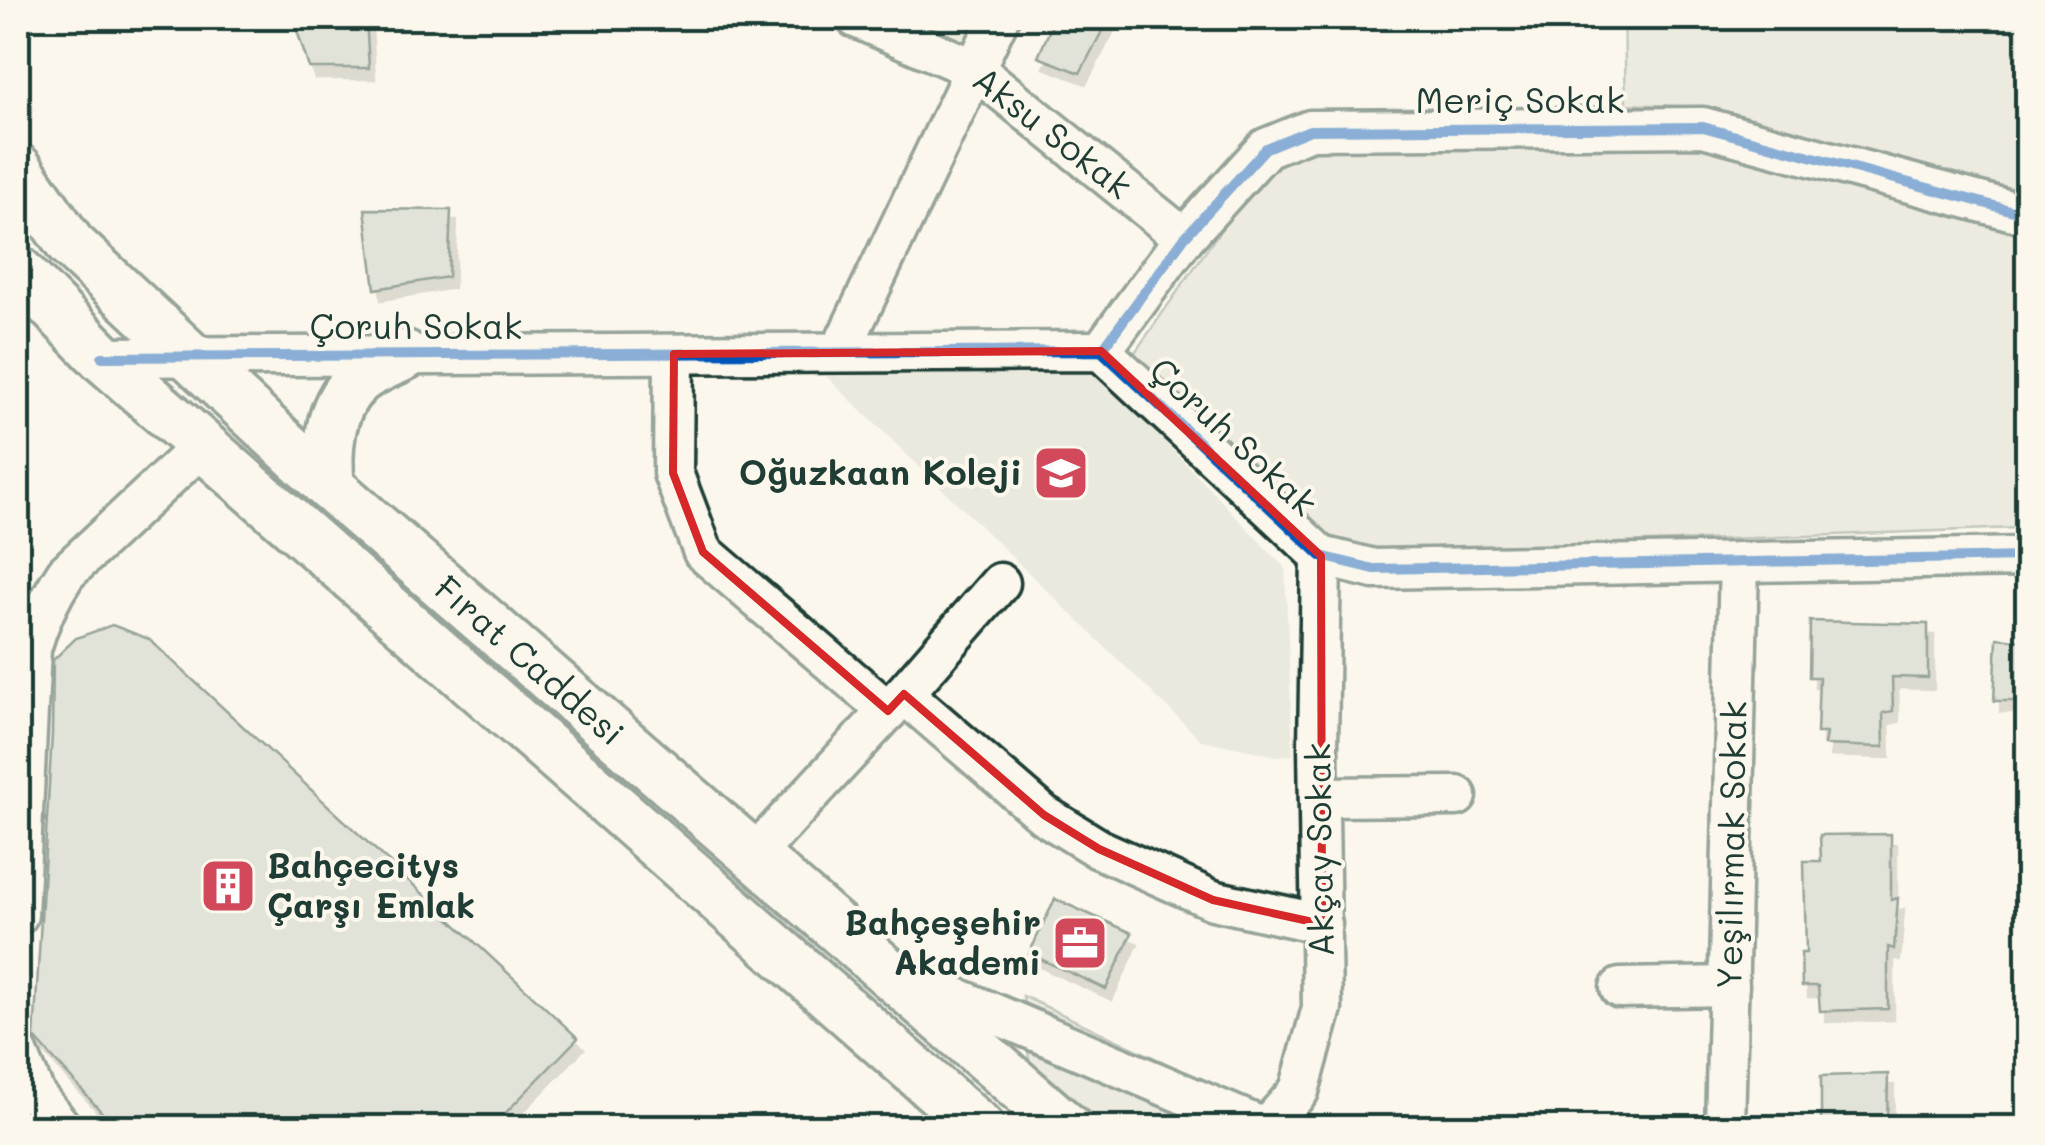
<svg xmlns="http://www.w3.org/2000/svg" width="2045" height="1145" font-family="Mali,sans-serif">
<defs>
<filter id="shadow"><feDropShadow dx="6" dy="11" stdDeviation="0" flood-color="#0004"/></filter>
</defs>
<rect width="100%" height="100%" fill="#fbf7ec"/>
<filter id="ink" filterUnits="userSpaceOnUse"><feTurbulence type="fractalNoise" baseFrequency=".01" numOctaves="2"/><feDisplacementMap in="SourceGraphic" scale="20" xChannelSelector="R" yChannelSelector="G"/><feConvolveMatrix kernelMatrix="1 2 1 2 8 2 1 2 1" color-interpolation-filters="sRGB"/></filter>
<g filter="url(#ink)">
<polygon fill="#eae9de" points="1069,368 1105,379 1285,568 1293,755 1277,756 1201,740 826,376"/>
<g fill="#dbdcd1" stroke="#7d8c82" stroke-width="2.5">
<polygon points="871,18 984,18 968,52"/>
<polygon points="1624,18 2027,18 2027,194 1705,107 1626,104"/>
<polygon points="1711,144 2018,225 2016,528 1385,552 1322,534 1131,358 1264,168 1315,151"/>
<polygon points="1023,996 1302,1127 1106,1127 1029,1060"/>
</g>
<g fill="#c4c9be" stroke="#1f3d34" stroke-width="2.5" filter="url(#shadow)">
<polygon points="293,18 366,18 369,68 309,68"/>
<polygon points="1055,18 1109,18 1080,73 1038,57"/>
<polygon points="365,209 451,210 448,277 375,289"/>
<polygon points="1810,621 1928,624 1928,678 1892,677 1893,711 1883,713 1884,747 1824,745 1826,733 1817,733 1819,677 1809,677"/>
<polygon points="112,625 149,639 578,1038 491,1128 116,1128 34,1037 52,734 53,660 76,638"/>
<polygon points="1997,638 2028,641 2028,701 1994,701"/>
<polygon points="1891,834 1891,900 1898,898 1894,949 1888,947 1888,1009 1820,1011 1818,986 1802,986 1801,953 1806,953 1804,861 1821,861 1820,835"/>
<polygon points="1055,899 1132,933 1106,989 1029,954"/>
<polygon points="1888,1074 1887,1128 1821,1128 1821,1076"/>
</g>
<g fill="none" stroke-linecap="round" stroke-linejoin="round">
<g stroke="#1f3d34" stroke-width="45">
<g id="minor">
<polyline points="856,18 976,70 1184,238"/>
<polyline points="1101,351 1184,238 1266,148 1310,130 1703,127 2028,215"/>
<polyline points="840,352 999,18"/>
<polyline points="674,354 673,473 703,552 888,711"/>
<polyline points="102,357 1101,351 1321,556 1374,569 2028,557"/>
<polyline points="904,694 1044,815 1099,849 1213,900 1322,924"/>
<polyline points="1319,797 1457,796"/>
<polyline points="753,856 907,690 1000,583"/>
<path d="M18 915 31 649C39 620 50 597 66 573L203 445"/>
<polyline points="903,975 1264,1128"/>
<polyline points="1620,988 1729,986"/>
<polyline points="18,1053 35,1094 62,1128"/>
<polyline points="1266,1128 1299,1091 1322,1008 1318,747 1321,556"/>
<polyline points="1725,1128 1739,562"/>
</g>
</g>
<g stroke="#1f3d34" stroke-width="55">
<g id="major">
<polyline points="18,169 70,244 330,487 1067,1128"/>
<polyline points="18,271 102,357 980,1128"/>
<path d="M330 487C326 453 328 408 356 382 368 370 390 363 405 355"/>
</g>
</g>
<use href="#minor" stroke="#fbf7ec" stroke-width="38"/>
<use href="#major" stroke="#fbf7ec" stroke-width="48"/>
<g stroke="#fbf7ec" stroke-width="16">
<g id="cycleway">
<polyline points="1101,351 1184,238 1266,148 1310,130 1703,127 2028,215"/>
<polyline points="102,357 1101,351 1321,556 1374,569 2028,557"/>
</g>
</g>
<use href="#cycleway" stroke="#0057b8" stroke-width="10"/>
</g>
</g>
<path d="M0 0H2045V1145H0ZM1101 351 1321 556 1322 924 1213 900 1099 849 1044 815 904 694 888 711 703 552 673 473 674 354Z" fill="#fbf7ec" fill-opacity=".55" fill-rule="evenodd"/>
<path fill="none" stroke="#d62828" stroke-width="8" stroke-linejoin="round" d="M1101 351 1321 556 1322 924 1213 900 1099 849 1044 815 904 694 888 711 703 552 673 473 674 354Z"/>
<defs>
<g id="school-square" transform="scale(2.875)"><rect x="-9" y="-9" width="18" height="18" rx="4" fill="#d1495b" stroke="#fbf7ec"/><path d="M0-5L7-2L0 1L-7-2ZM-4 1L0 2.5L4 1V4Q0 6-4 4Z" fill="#fff"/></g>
<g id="building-square" transform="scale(2.875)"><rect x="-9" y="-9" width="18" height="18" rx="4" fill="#d1495b" stroke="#fbf7ec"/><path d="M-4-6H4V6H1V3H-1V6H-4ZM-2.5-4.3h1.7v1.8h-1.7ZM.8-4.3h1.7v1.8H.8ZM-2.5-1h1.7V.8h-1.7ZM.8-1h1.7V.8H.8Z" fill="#fff"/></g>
<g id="office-square" transform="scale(2.875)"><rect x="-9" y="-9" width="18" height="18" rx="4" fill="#d1495b" stroke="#fbf7ec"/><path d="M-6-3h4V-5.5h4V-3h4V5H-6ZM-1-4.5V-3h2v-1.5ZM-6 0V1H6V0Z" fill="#fff"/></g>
</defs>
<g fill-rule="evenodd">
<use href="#school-square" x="1061" y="473"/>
<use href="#building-square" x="228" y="886"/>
<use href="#office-square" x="1080" y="943"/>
</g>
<g text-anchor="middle" stroke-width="8" stroke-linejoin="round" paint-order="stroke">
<g font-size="35" fill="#1f3d34" stroke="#fbf7ec">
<text x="1520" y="113">Meriç Sokak</text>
<text transform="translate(1052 133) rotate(38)" y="12">Aksu Sokak</text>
<text x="416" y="339">Çoruh Sokak</text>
<text transform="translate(1233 437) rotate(43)" y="12">Çoruh Sokak</text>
<text transform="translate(529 661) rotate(41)" y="12">Fırat Caddesi</text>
<text transform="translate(1732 845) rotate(-89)" y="12">Yeşilırmak Sokak</text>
<text transform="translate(1320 850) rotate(-91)" y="12">Akçay Sokak</text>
</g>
<g font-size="35" font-weight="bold" fill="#1f3d34" stroke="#fbf7ec" text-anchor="end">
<text x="1022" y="485">Oğuzkaan Koleji</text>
<text x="267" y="878" text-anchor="start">Bahçecitys<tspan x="267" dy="40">Çarşı Emlak</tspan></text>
<text x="1041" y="935">Bahçeşehir<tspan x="1041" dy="40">Akademi</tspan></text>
</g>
</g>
<rect width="2045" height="1145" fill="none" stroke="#fbf7ec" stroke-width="60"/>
<rect x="30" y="30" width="1985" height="1085" fill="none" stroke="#1f3d34" stroke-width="4" filter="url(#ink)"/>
</svg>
